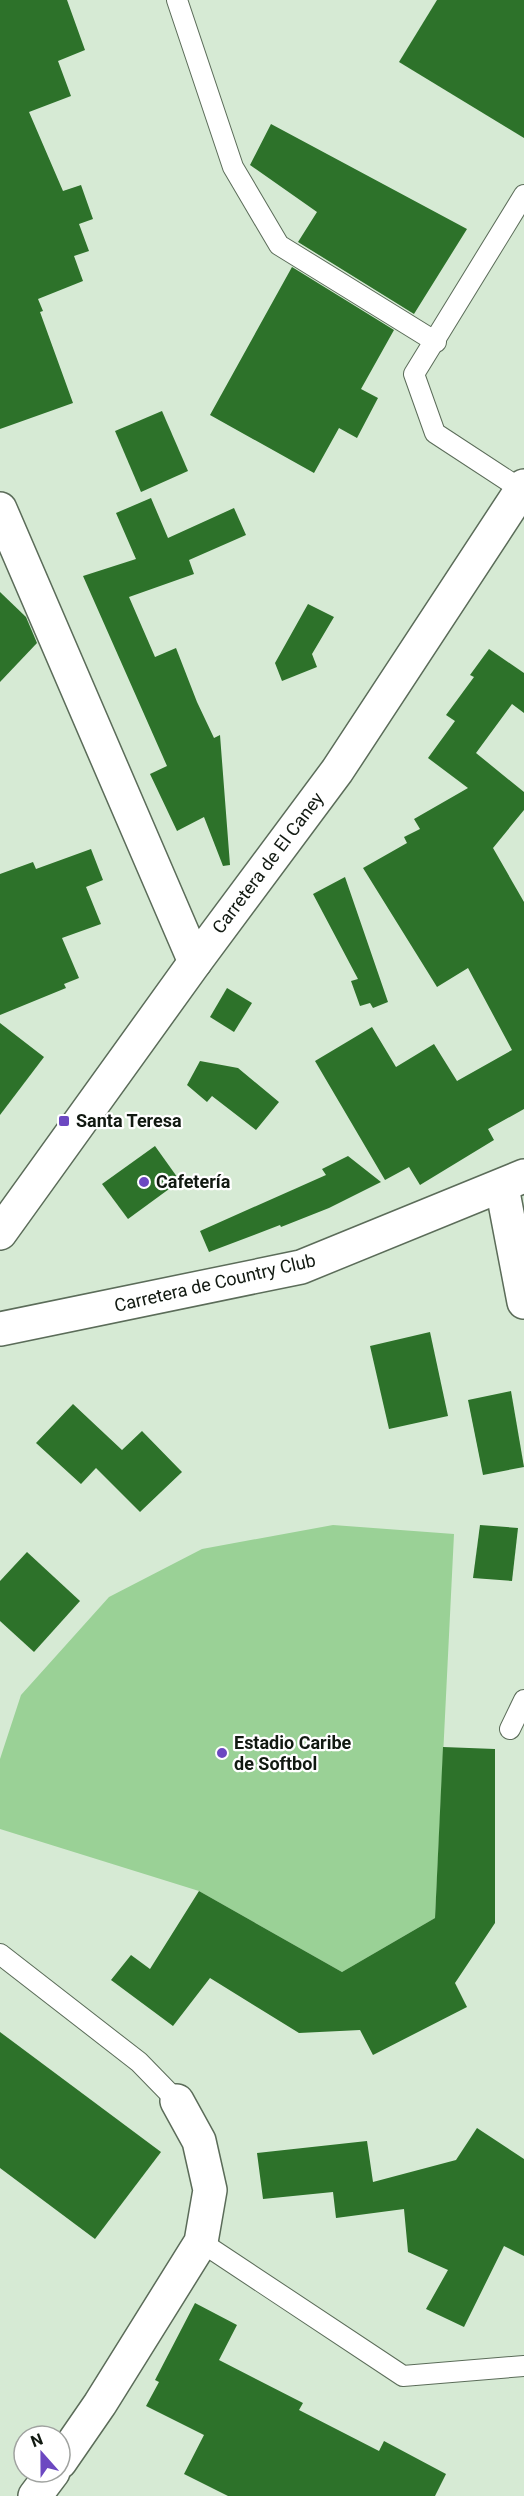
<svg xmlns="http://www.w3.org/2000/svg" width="524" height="2496" font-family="Roboto,sans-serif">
<rect width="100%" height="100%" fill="#d6ead4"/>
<polygon fill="#9ad196" points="333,1525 454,1534 435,1918 342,1972 199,1891 0,1829 0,1759 21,1695 109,1597 202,1549"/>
<g fill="#2d722a">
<polygon points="0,0 67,0 85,50 58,61 71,96 29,112 63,191 81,185 93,219 79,224 89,251 74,256 83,281 38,299 43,311 40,312 73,403 0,429"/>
<polygon points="437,0 524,0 524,138 399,62"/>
<polygon points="271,124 467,229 414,314 298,242 317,212 250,165"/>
<polygon points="292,267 394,330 361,389 378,398 357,438 339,428 314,473 210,415"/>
<polygon points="162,411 188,471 141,492 115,431"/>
<polygon points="151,498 168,538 234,508 246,535 189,560 194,574 129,597 155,657 176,648 197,702 214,738 220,735 230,865 223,866 204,817 177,831 150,774 167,766 83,576 136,559 116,513"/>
<polygon points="0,592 26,617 37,643 0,682"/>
<polygon points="308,604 334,617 312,654 317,667 282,681 275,663"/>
<polygon points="489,649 524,673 524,713 512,704 476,753 524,792 524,810 493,848 524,902 524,1109 488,1129 494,1140 420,1185 409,1167 385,1180 315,1061 372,1027 396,1067 434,1044 457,1081 512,1050 468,968 437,987 363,868 407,843 404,837 420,829 414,819 468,788 428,758 455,721 446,715 474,677 470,675"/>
<polygon points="91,849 103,880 86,887 101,924 62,938 79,978 64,984 66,988 0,1015 0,874 33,862 36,869"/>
<polygon points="345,877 388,1002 373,1008 370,1003 360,1006 351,981 358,979 313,894"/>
<polygon points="227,988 252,1003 234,1032 210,1017"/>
<polygon points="0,1023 44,1057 0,1115"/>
<polygon points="200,1061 238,1068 279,1102 256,1130 212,1096 207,1102 187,1085"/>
<polygon points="155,1146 180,1181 128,1219 102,1184"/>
<polygon points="348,1156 381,1182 329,1208 281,1227 280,1225 209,1252 200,1231 326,1175 322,1169"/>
<polygon points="430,1332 448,1416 389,1429 370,1346"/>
<polygon points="511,1391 524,1467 483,1475 468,1400"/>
<polygon points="73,1404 122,1450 142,1431 182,1472 140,1512 96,1468 81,1484 36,1443"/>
<polygon points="480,1525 518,1528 512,1581 473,1578"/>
<polygon points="27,1552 80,1601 34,1652 0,1621 0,1581"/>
<polygon points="443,1747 495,1749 495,1923 455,1983 467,2007 373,2055 360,2030 299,2033 210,1978 173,2026 111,1980 131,1955 150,1969 199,1891 342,1972 435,1918"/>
<polygon points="0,2032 161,2152 95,2239 0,2168"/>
<polygon points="477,2128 524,2159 524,2256 504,2246 464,2327 426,2309 448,2270 408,2252 404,2209 336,2218 333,2192 263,2199 257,2153 367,2141 373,2182 456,2160"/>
<polygon points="195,2303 237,2325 219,2360 303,2403 299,2410 379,2451 384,2441 446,2474 435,2496 228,2496 184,2474 204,2435 146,2406 159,2382 155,2380"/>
</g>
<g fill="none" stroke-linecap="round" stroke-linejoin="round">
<g stroke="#5b6c59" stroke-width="22">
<g id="lane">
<polyline points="177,0 233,167 279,245 436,342"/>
<polyline points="522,490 435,433 414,374 524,195"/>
<polyline points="510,1729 524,1700"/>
<polyline points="0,1954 139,2062 177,2101"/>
<polyline points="201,2242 403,2376 524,2366"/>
</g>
</g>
<g stroke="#5b6c59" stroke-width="36">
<g id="street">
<polyline points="0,509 195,962"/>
<polyline points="502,1187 524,1302"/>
<polyline points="60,2462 100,2404 201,2242 210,2190 199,2141 177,2101"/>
<polyline points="35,2496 53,2472"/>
</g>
</g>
<g stroke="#5b6c59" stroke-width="36">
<g id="secondary">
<polyline points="0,1233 195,962 337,771 524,486"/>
<polyline points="0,1329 301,1267 524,1176"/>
</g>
</g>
<use href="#lane" stroke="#fff" stroke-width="20"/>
<use href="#street" stroke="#fff" stroke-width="33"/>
<use href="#secondary" stroke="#fff" stroke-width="33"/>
</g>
<g fill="#6c48c1" stroke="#fff" stroke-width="2">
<rect x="58" y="1115" width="12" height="12" rx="3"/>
<circle cx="144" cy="1182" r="6"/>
<circle cx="222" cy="1753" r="6"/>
</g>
<g text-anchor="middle" stroke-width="4.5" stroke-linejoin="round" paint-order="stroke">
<g font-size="18" fill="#111911" stroke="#fff">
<text transform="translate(268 863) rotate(-53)" y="6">Carretera de El Caney</text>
<text transform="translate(215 1283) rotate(-13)" y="6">Carretera de Country Club</text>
</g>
<g font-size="18" font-weight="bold" fill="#111911" stroke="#fff" text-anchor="start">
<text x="76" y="1127">Santa Teresa</text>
<text x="156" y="1188">Cafetería</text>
<text x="234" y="1749">Estadio Caribe<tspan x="234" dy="21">de Softbol</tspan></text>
</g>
</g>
<g transform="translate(42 2454) rotate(339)"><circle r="28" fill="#ffffff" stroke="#a0a3a0" stroke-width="1.5"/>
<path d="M0-4.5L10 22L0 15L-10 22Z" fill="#6c48c1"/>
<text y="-9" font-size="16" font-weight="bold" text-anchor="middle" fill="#111911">N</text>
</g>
</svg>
